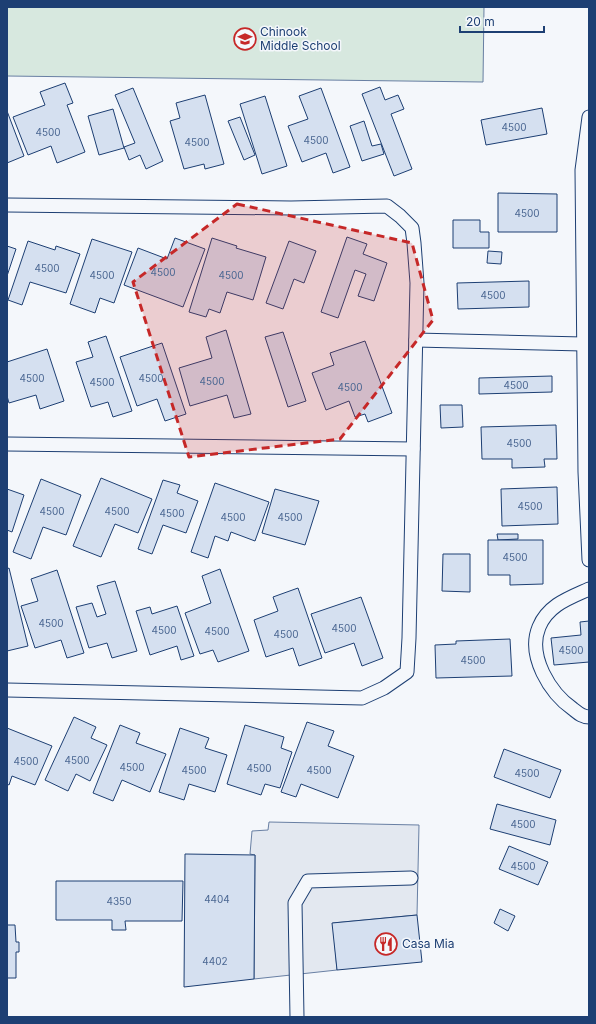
<svg xmlns="http://www.w3.org/2000/svg" width="596" height="1024" font-family="Inter,sans-serif">
<rect width="100%" height="100%" fill="#f4f7fb"/>
<polygon fill="#d7e8df" stroke="#687fa3" points="7,7 484,7 483,82 7,76"/>
<polygon fill="#e3e8f0" stroke="#687fa3" points="269,822 419,825 417,915 333,923 337,970 254,979 255,855 250,854 252,831 268,830"/>
<g fill="#d5e0f0" stroke="#1d3f73">
<polygon points="65,83 73,103 67,105 85,152 57,163 51,146 28,155 13,117 45,105 40,92"/>
<polygon points="380,87 385,100 398,95 404,109 391,114 412,169 394,176 362,94"/>
<polygon points="133,88 163,161 146,169 140,155 129,160 124,147 135,143 115,95"/>
<polygon points="321,88 350,167 333,173 326,153 302,162 288,126 308,119 299,96"/>
<polygon points="205,95 224,164 205,169 204,164 184,169 170,121 180,118 176,103"/>
<polygon points="265,96 287,166 262,174 240,104"/>
<polygon points="542,108 547,134 486,145 481,120"/>
<polygon points="113,109 124,148 99,155 88,116"/>
<polygon points="7,111 24,156 7,163"/>
<polygon points="240,117 255,155 244,160 228,121"/>
<polygon points="364,121 372,146 381,144 384,154 362,161 350,126"/>
<polygon points="498,193 557,194 557,232 498,232"/>
<polygon points="453,220 480,220 480,232 489,232 489,248 453,248"/>
<polygon points="347,237 367,244 363,254 387,263 374,301 358,296 366,274 355,270 338,318 321,312"/>
<polygon points="175,238 205,249 183,307 124,285 138,248 167,259"/>
<polygon points="212,238 237,246 236,248 266,257 253,300 227,292 220,313 209,309 206,317 189,312"/>
<polygon points="92,239 132,252 114,303 100,298 95,313 70,304"/>
<polygon points="28,241 55,250 56,246 80,254 66,293 30,282 22,305 8,300"/>
<polygon points="289,241 316,251 304,283 294,279 283,309 266,303"/>
<polygon points="7,246 16,249 7,276"/>
<polygon points="488,251 502,252 501,264 487,263"/>
<polygon points="529,281 529,307 458,309 457,283"/>
<polygon points="226,330 251,414 234,418 227,395 190,406 179,368 212,358 206,337"/>
<polygon points="283,332 306,401 288,407 265,337"/>
<polygon points="106,336 132,411 113,417 108,402 91,407 76,362 93,357 88,342"/>
<polygon points="365,341 392,413 368,422 365,414 355,417 349,401 326,410 312,373 334,365 330,353"/>
<polygon points="162,343 186,414 165,421 157,399 137,406 120,357"/>
<polygon points="47,349 64,401 40,409 36,395 9,403 7,396 7,362"/>
<polygon points="552,376 552,392 479,394 479,378"/>
<polygon points="440,405 462,405 463,427 441,428"/>
<polygon points="556,425 557,459 544,459 545,467 512,468 512,459 482,459 481,427"/>
<polygon points="101,478 152,499 138,533 115,524 101,557 73,546"/>
<polygon points="41,479 81,495 66,535 43,527 31,559 13,552"/>
<polygon points="163,480 180,485 177,493 198,501 186,533 163,525 152,554 138,549"/>
<polygon points="215,483 269,502 255,541 231,532 228,541 215,536 208,558 191,552"/>
<polygon points="557,487 558,524 502,526 501,489"/>
<polygon points="7,489 24,495 12,532 7,530"/>
<polygon points="275,489 319,501 305,545 262,533"/>
<polygon points="497,534 518,534 518,539 498,540"/>
<polygon points="488,540 543,540 543,584 510,585 510,575 488,575"/>
<polygon points="443,554 470,554 470,592 442,591"/>
<polygon points="9,568 28,646 7,651 7,569"/>
<polygon points="220,569 249,651 218,662 213,650 200,654 185,613 211,603 202,576"/>
<polygon points="57,570 84,653 67,658 61,640 35,648 21,606 38,601 31,579"/>
<polygon points="115,581 137,651 112,658 107,643 89,648 76,607 92,603 97,617 106,614 97,586"/>
<polygon points="298,588 322,658 299,666 293,648 266,657 254,620 278,611 273,597"/>
<polygon points="361,597 383,658 362,666 354,643 325,653 311,614"/>
<polygon points="177,606 194,656 181,660 177,646 150,655 136,611 150,607 152,614"/>
<polygon points="589,621 589,662 554,665 551,638 581,635 580,622"/>
<polygon points="510,639 512,676 436,678 435,645 456,644 456,641"/>
<polygon points="74,717 96,727 91,738 107,745 90,781 76,774 68,791 45,780"/>
<polygon points="307,722 334,731 328,746 354,756 338,798 301,784 296,797 281,792"/>
<polygon points="120,725 140,733 136,743 166,754 150,792 122,780 113,801 93,793"/>
<polygon points="245,725 284,737 281,748 292,752 280,788 265,784 261,795 227,784"/>
<polygon points="7,728 52,746 35,785 12,776 9,785 7,784"/>
<polygon points="180,728 209,738 205,748 227,755 215,792 189,784 184,800 159,792"/>
<polygon points="504,749 561,770 550,798 494,777"/>
<polygon points="497,804 556,820 550,845 490,829"/>
<polygon points="509,846 548,862 538,885 499,869"/>
<polygon points="185,854 255,855 254,979 184,987"/>
<polygon points="56,881 183,881 182,921 125,921 126,930 112,930 112,920 56,920"/>
<polygon points="500,909 515,916 508,931 494,923"/>
<polygon points="417,915 422,962 337,970 332,923"/>
<polygon points="7,925 15,925 16,942 19,942 19,952 16,952 16,978 7,978"/>
</g>
<g fill="none" stroke-linecap="round" stroke-linejoin="round">
<g stroke="#1d3f73" stroke-width="15">
<g id="service">
<polyline points="589,117 582,170 585,472 589,560"/>
<polyline points="7,205 291,208 387,206 400,216 412,228 414,243 417,283 409,638 407,672 384,688 362,698 7,690"/>
<polyline points="416,340 583,344"/>
<polyline points="7,444 413,449"/>
<path d="M589 589C569 598 548 605 539 627 527 656 550 693 573 709 578 713 582 717 589 717"/>
<polyline points="297,1017 295,903 308,881 411,878"/>
</g>
</g>
<use href="#service" stroke="#f4f7fb" stroke-width="13"/>
</g>
<path fill="#c62828" fill-opacity="0.2" stroke="#c62828" stroke-width="3" stroke-dasharray="8 5" stroke-linejoin="round" d="M237 204 412 243 433 320 340 439 189 457 133 282Z"/>
<defs>
<g id="school-ring" transform="scale(1.15)"><circle r="9.5" fill="#f4f7fb" stroke="#c62828" stroke-width="1.5"/><path d="M0-5L7-2L0 1L-7-2ZM-4 1L0 2.5L4 1V4Q0 6-4 4Z" fill="#c62828"/></g>
<g id="restaurant-ring" transform="scale(1.15)"><circle r="9.5" fill="#f4f7fb" stroke="#c62828" stroke-width="1.5"/><path d="M-5-6h1v4h1v-4h1v4h1v-4h1v5L-1.5 .5V6h-2V.5L-5-1ZM5-6V6H3V1.5H1.5Q1.5-4 5-6Z" fill="#c62828"/></g>
</defs>
<g fill-rule="evenodd">
<use href="#school-ring" x="245" y="39"/>
<use href="#restaurant-ring" x="386" y="944"/>
</g>
<g text-anchor="middle" stroke-width="3" stroke-linejoin="round" paint-order="stroke">
<g font-size="10" fill="#4b6792">
<text x="514" y="131">4500</text>
<text x="48" y="136">4500</text>
<text x="316" y="144">4500</text>
<text x="197" y="146">4500</text>
<text x="527" y="217">4500</text>
<text x="47" y="272">4500</text>
<text x="163" y="276">4500</text>
<text x="102" y="279">4500</text>
<text x="231" y="279">4500</text>
<text x="493" y="299">4500</text>
<text x="32" y="382">4500</text>
<text x="151" y="382">4500</text>
<text x="212" y="385">4500</text>
<text x="102" y="386">4500</text>
<text x="516" y="389">4500</text>
<text x="350" y="391">4500</text>
<text x="519" y="447">4500</text>
<text x="530" y="510">4500</text>
<text x="52" y="515">4500</text>
<text x="117" y="515">4500</text>
<text x="172" y="517">4500</text>
<text x="233" y="521">4500</text>
<text x="290" y="521">4500</text>
<text x="515" y="561">4500</text>
<text x="51" y="627">4500</text>
<text x="344" y="632">4500</text>
<text x="164" y="634">4500</text>
<text x="217" y="635">4500</text>
<text x="286" y="638">4500</text>
<text x="571" y="654">4500</text>
<text x="473" y="664">4500</text>
<text x="77" y="764">4500</text>
<text x="26" y="765">4500</text>
<text x="132" y="771">4500</text>
<text x="259" y="772">4500</text>
<text x="194" y="774">4500</text>
<text x="319" y="774">4500</text>
<text x="527" y="777">4500</text>
<text x="523" y="828">4500</text>
<text x="523" y="870">4500</text>
<text x="217" y="903">4404</text>
<text x="119" y="905">4350</text>
<text x="215" y="965">4402</text>
</g>
<g font-size="12" fill="#1d3f73" stroke="#f4f7fb" text-anchor="start">
<text x="260" y="36">Chinook<tspan x="260" dy="14">Middle School</tspan></text>
<text x="402" y="948">Casa Mia</text>
</g>
</g>
<rect width="596" height="1024" fill="none" stroke="#1d3f73" stroke-width="16"/>
<path d="M460 26v6h84v-6" fill="none" stroke="#1d3f73" stroke-width="2"/>
<text x="466" y="26" font-size="12" fill="#1d3f73" stroke="#f4f7fb" stroke-width="3" paint-order="stroke">20 m</text>
</svg>
